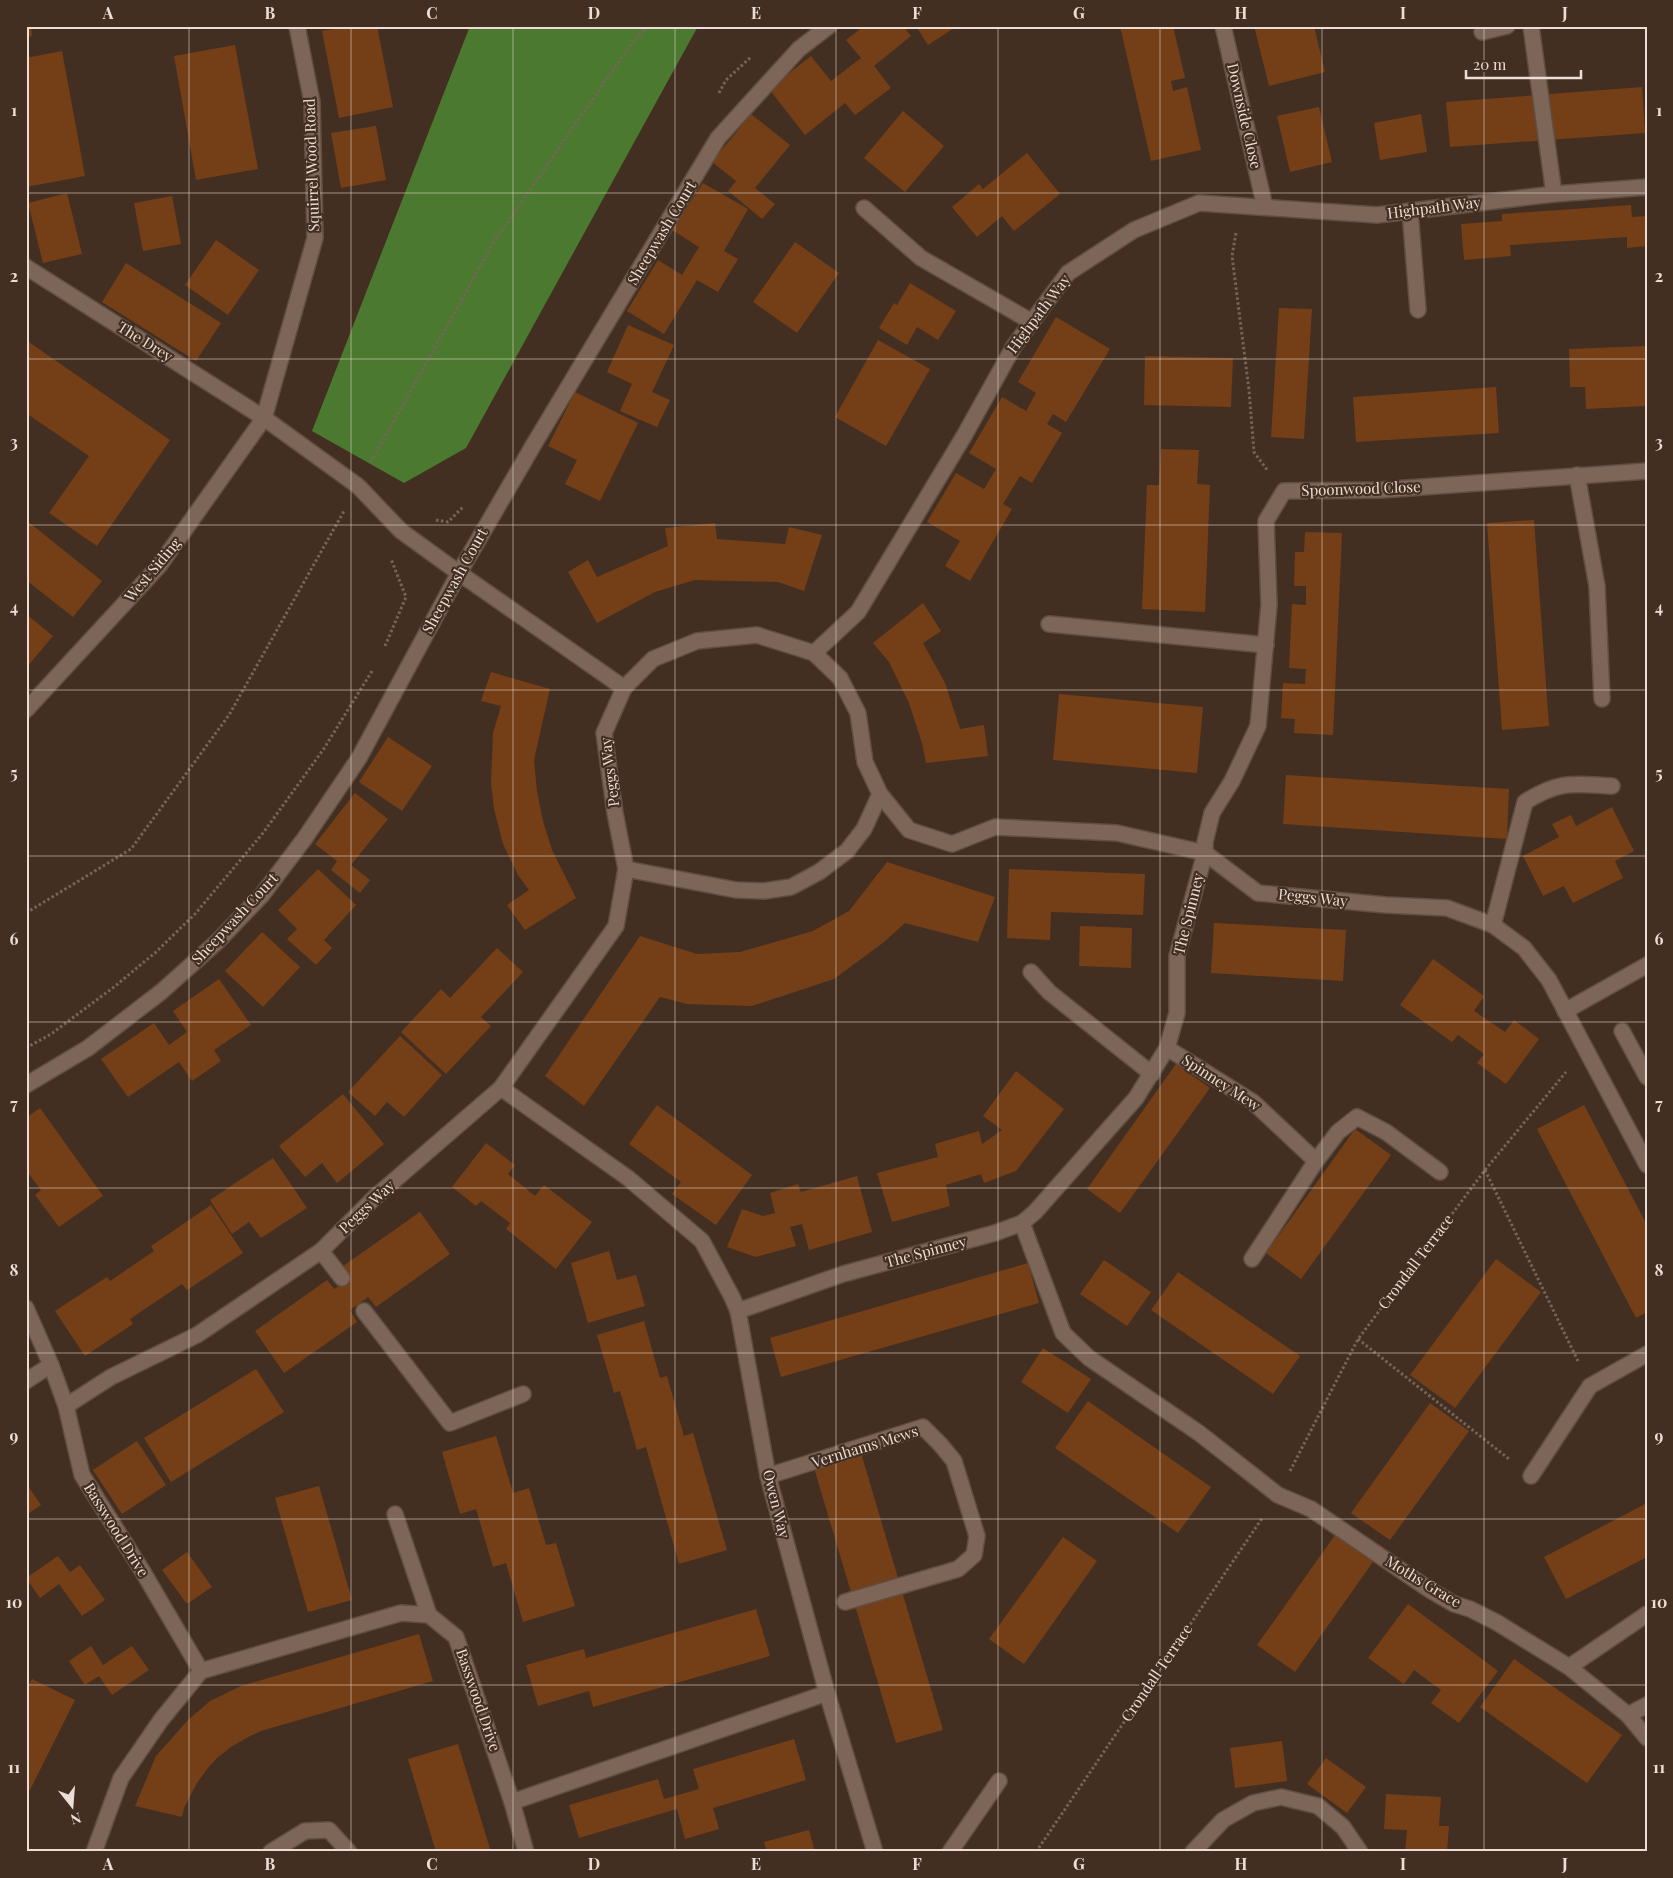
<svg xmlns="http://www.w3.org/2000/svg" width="1673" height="1878" font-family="'Playfair Display',serif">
<rect width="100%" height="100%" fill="#432f22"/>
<polygon fill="#4c7930" points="470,26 699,26 697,28 466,448 404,483 312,431"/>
<g fill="#743e17">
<polygon points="26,26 31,26 32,36 26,37"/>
<polygon points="349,26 377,26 393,107 339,118 322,31"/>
<polygon points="864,26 903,26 911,36 874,66 891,88 855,115 845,103 805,135 769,89 811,56 831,81 861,58 846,40"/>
<polygon points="916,26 957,26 928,45"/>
<polygon points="1120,26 1173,26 1185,78 1171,81 1173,91 1187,87 1201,150 1151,161"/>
<polygon points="1254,26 1314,26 1325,72 1269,86"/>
<polygon points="235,45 258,169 196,180 174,56"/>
<polygon points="62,51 85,176 26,187 26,58"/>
<polygon points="1642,87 1645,133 1450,147 1446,102"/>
<polygon points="1319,107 1332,162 1290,172 1277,116"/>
<polygon points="903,111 944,146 905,192 864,158"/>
<polygon points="751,114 790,145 755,188 775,204 762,219 728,191 736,181 712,162"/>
<polygon points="1421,114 1427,152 1380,160 1374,123"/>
<polygon points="376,126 386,180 341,188 331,133"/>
<polygon points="1027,153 1060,194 1014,231 1002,216 977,237 952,207 979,184 983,189"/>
<polygon points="703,183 748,209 724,251 738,259 718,292 697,280 664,334 627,311 658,260 682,275 699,247 672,230"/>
<polygon points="67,193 82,254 43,263 28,203"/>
<polygon points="172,196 181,244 143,251 134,203"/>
<polygon points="1631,205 1632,217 1647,216 1647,246 1627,248 1627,237 1510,245 1511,256 1464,260 1461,224 1502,221 1502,214"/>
<polygon points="216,240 259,270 228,315 185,285"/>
<polygon points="795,242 839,273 797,333 753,302"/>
<polygon points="126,263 221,323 196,361 102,302"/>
<polygon points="910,283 956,311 938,340 917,327 907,345 879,328 894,303 897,305"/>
<polygon points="1279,308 1312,309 1304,439 1271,437"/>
<polygon points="1056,317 1110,349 1066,422 1053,414 1047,424 1062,433 1032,483 1020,476 1003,504 1012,509 970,581 945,566 960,541 927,522 956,473 984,489 996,469 969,453 1002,397 1026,411 1036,393 1018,382"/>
<polygon points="628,325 674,345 652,392 670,400 657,427 620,411 632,384 607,372"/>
<polygon points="26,340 170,440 97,546 49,513 89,456 26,413"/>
<polygon points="878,340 930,369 886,446 835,417"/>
<polygon points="1647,346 1647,406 1586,409 1585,387 1570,387 1569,349"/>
<polygon points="1145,356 1233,358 1231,407 1144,405"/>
<polygon points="1496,387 1499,433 1356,442 1353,397"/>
<polygon points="575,392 638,423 600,501 565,484 577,460 548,446"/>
<polygon points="1161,449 1199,450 1197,484 1210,485 1205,612 1142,609 1147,485 1159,485"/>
<polygon points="26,520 102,581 73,617 26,580"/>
<polygon points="1534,520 1549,726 1502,730 1487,523"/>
<polygon points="715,523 717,539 785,544 789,527 822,535 804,591 778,582 695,580 655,592 597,623 568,572 588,560 597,577 668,546 665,528"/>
<polygon points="1305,532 1342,533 1333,735 1294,733 1295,719 1281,718 1283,683 1305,684 1306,669 1289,668 1292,604 1306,605 1306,586 1294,586 1295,552 1304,552"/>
<polygon points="923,603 941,631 923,643 945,683 960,729 984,725 988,756 926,763 922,743 909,703 889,662 873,643"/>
<polygon points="26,614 53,636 26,668"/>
<polygon points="491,672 550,689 534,760 537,791 543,821 552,850 576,898 525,930 507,905 529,890 518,875 503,844 494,809 491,783 493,733 501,706 481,701"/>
<polygon points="1059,694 1203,707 1197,773 1053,760"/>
<polygon points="388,737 432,766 402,811 359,782"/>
<polygon points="1286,775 1509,789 1507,839 1283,824"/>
<polygon points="355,793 388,819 351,865 370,880 360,893 331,870 337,861 315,844"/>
<polygon points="1612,807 1634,851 1615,861 1623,878 1573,903 1564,886 1543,896 1523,856 1559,837 1552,824 1571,815 1576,826"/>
<polygon points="887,862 995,897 978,942 905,923 884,942 834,979 752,1006 687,1004 660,997 584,1106 545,1076 640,936 697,954 740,952 813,931 849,911"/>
<polygon points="318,869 356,905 324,940 332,948 316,965 287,939 297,929 278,910"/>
<polygon points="1009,869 1145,874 1143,915 1051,912 1050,940 1007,938"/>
<polygon points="1214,923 1346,930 1343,981 1211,973"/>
<polygon points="1080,926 1132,928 1131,968 1079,966"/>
<polygon points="262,932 300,967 263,1007 225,971"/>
<polygon points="497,948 523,972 481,1017 491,1026 446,1074 401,1032 441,989 450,998"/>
<polygon points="1433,959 1484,996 1474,1011 1505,1032 1514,1020 1539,1039 1506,1084 1477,1063 1484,1054 1458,1035 1452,1042 1400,1005"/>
<polygon points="219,979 251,1025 214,1050 221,1061 192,1081 179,1062 128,1097 101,1059 154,1023 169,1045 187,1032 173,1011"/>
<polygon points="400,1036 442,1075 404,1117 387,1102 375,1116 348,1092"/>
<polygon points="1176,1064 1210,1088 1120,1213 1087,1189"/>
<polygon points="1016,1071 1064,1109 1016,1171 984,1183 981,1174 946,1185 950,1206 892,1222 877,1173 938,1157 935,1144 979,1131 982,1144 1002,1130 983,1116"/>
<polygon points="343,1094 384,1144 337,1183 322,1163 305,1177 279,1146"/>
<polygon points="657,1105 752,1175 716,1225 672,1194 681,1182 629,1144"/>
<polygon points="1584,1105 1647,1225 1647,1312 1636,1318 1537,1129"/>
<polygon points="40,1108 103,1196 59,1227 35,1195 41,1190 26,1170 26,1118"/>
<polygon points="1355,1129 1391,1155 1301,1279 1266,1253"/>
<polygon points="486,1143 515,1165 508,1174 535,1196 544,1185 592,1222 556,1269 506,1229 510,1223 481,1201 476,1206 452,1187"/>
<polygon points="273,1158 307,1208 261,1238 249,1222 232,1234 210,1200"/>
<polygon points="857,1176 872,1232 809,1250 802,1224 790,1227 796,1246 756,1257 727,1247 742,1209 763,1216 775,1213 770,1193 798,1184 801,1192"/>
<polygon points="211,1205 243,1253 187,1290 182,1284 130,1319 133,1324 85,1356 55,1311 107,1277 110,1281 154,1251 151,1246"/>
<polygon points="420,1212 450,1254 376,1307 368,1297 350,1310 357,1322 284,1373 255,1331 327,1280 334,1289 351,1277 343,1266"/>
<polygon points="609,1251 617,1280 636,1275 645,1306 588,1323 571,1263"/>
<polygon points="1496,1259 1541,1292 1455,1408 1410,1375"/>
<polygon points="1104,1260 1151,1292 1127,1326 1080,1294"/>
<polygon points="1028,1263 1039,1303 781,1377 770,1338"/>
<polygon points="1178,1272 1300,1356 1273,1394 1151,1310"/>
<polygon points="644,1321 660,1378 667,1376 684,1436 693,1433 727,1550 679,1564 646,1447 637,1450 620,1391 614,1393 597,1335"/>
<polygon points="1043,1348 1091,1379 1068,1413 1021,1382"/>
<polygon points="256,1369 284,1412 171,1482 144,1438"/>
<polygon points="1088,1401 1211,1487 1178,1533 1055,1448"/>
<polygon points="1430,1403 1469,1431 1390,1540 1351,1513"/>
<polygon points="496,1436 513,1493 529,1488 546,1545 556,1543 575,1606 523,1622 506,1563 493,1567 476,1509 460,1514 442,1452"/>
<polygon points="137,1441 166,1485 122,1514 93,1470"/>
<polygon points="861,1453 943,1730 896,1743 814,1468"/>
<polygon points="26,1483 41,1505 26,1515"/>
<polygon points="319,1486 352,1600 308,1612 275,1498"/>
<polygon points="1647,1503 1647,1557 1566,1599 1544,1557"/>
<polygon points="1335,1535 1373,1562 1295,1672 1257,1645"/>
<polygon points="1063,1537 1097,1561 1024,1664 989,1639"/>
<polygon points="187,1552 212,1587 187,1604 162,1570"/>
<polygon points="58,1556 70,1572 80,1565 105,1600 82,1616 59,1584 40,1598 26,1578"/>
<polygon points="1408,1604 1498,1671 1459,1723 1431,1703 1441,1690 1414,1670 1404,1684 1368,1658"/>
<polygon points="756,1609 770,1656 593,1707 589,1691 538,1706 526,1665 584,1649 586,1658"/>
<polygon points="419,1634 433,1681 261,1731 250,1736 231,1747 217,1758 208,1768 197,1783 184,1808 182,1817 135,1806 156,1756 188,1720 210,1701 241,1686"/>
<polygon points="91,1646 103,1665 132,1646 149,1670 112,1695 99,1676 85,1685 69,1661"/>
<polygon points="1514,1659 1622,1735 1587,1783 1480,1707"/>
<polygon points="32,1679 75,1700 30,1790 26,1788 26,1689"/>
<polygon points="794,1739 806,1780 713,1808 719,1829 685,1839 677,1809 579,1838 569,1805 658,1779 664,1799 699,1789 693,1769"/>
<polygon points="1282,1741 1287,1781 1235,1788 1230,1748"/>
<polygon points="458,1744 491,1852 436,1852 408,1759"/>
<polygon points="1326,1758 1366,1787 1347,1813 1307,1784"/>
<polygon points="1386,1794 1441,1797 1439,1826 1449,1826 1447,1852 1405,1852 1407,1830 1384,1829"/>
<polygon points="809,1830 815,1852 767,1852 764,1842"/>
</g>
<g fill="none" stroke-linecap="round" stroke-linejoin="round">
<g stroke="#604e43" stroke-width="18">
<g id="lane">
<polyline points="1482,32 1507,26"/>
<polyline points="864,208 921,258 1032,322"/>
<polyline points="1410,211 1418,310"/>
<polyline points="1049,624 1266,645"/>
<polyline points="626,869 736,890 764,891 791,887 819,872 847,851 864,829 880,794"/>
<path d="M1493 925 1525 802C1560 780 1573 784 1612 786"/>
<polyline points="1031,972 1049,992 1152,1074"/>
<polyline points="1565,1011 1647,965"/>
<polyline points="1167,1048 1253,1102 1316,1161"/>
<polyline points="321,1251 342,1278"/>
<polyline points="1252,1259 1316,1161 1338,1132 1357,1117 1386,1132 1440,1172"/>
<polyline points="364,1311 450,1423 523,1394"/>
<polyline points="768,1476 923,1427 940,1444 954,1461 977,1536 974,1555 958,1569 845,1602"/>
<polyline points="1531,1476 1590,1386 1647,1354"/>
<polyline points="395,1514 429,1615"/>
<polyline points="1628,1715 1647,1705"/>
<polyline points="271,1852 305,1831 329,1830 349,1852"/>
<polyline points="950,1852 999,1781"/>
<polyline points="1193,1852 1223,1820 1253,1803 1281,1797 1318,1806 1343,1827 1360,1852"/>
</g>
</g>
<g stroke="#604e43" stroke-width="18">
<g id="street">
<polyline points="1223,26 1265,207"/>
<polyline points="1531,26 1554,194"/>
<polyline points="26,267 264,418 358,486 401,531 459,573 624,688"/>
<polyline points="1577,475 1597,586 1602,699"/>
<polyline points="814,653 858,612 964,436 1014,346 1068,273 1134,230 1199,203 1377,215 1554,194 1647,187"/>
<polyline points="26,710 159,566 264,418 315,238 312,102 297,26"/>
<polyline points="1622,1031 1647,1077"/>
<polyline points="26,1085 88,1048 161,992 218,941 262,895 305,838 359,758 459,573 534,444 718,138 799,49 829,26"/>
<polyline points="501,1088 628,1178 702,1241 732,1297 738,1311 843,1274 995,1233 1022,1223 1035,1212 1136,1098 1167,1048 1177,1013 1177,956 1205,853 1205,842 1212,813 1232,781 1258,726 1269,605 1266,521 1284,491 1380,490 1647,471"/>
<polyline points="1022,1223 1063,1333 1089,1358 1199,1433 1278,1495 1311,1509 1430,1590 1454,1604 1470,1609 1496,1622 1569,1667 1628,1715 1647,1738"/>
<polyline points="26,1308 51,1365 66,1406 82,1475 143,1572 201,1671"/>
<polyline points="738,1311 768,1476 827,1693 875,1852"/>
<polyline points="26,1381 51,1365"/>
<polyline points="66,1406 111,1377 197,1335 321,1251 374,1198 501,1088 616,926 626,869 615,813 604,733 624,688 653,659 697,641 757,635 814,653 840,678 858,713 865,762 880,794 909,830 952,844 995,827 1117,833 1205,853 1258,893 1386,905 1447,908 1493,925 1524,948 1549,980 1647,1165"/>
<polyline points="1569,1667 1647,1614"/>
<polyline points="512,1802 827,1693"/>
<polyline points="94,1852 121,1778 161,1720 201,1671 401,1613 429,1615 456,1637 512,1802 526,1852"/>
</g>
</g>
<g stroke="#766459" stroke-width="3" stroke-dasharray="2.5 2.5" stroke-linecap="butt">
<polyline points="719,93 726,80 751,57"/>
<polyline points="1236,233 1232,256 1249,390 1254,452 1268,471"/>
<polyline points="371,462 495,240 634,40 648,26"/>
<polyline points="436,520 448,522 463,507"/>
<polyline points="385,646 406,597 391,559"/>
<polyline points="26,913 131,849 229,715 344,511"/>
<polyline points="26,1048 51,1034 114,987 156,952 195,914 263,833 323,750 372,671"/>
<polyline points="1485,1170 1578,1361"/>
<polyline points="1358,1339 1509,1459"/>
<polyline points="1290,1471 1358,1339 1485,1170 1566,1072"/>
<polyline points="1036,1852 1263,1517"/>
</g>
<use href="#lane" stroke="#7d6658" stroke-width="15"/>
<use href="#street" stroke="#7d6658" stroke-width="15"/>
</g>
<path fill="none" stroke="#ecded6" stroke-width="1" stroke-opacity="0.55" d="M189 26V1852M351 26V1852M513 26V1852M675 26V1852M836 26V1852M998 26V1852M1160 26V1852M1322 26V1852M1484 26V1852M26 193H1647M26 359H1647M26 525H1647M26 690H1647M26 856H1647M26 1022H1647M26 1188H1647M26 1353H1647M26 1519H1647M26 1685H1647"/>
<g text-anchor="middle" stroke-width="4.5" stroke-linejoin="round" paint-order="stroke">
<g font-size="15" fill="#ecded6" stroke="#432f22">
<text transform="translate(1244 116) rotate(77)" y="5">Downside Close</text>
<text transform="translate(312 165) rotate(-92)" y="5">Squirrel Wood Road</text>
<text transform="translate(1434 208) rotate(-7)" y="5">Highpath Way</text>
<text transform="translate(662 233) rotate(-59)" y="5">Sheepwash Court</text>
<text transform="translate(1039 314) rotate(-53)" y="5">Highpath Way</text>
<text transform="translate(145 342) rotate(32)" y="5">The Drey</text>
<text transform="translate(1361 489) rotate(-2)" y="5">Spoonwood Close</text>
<text transform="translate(153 570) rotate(-50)" y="5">West Siding</text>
<text transform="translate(455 581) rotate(-61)" y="5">Sheepwash Court</text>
<text transform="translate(610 772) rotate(-97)" y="5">Peggs Way</text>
<text transform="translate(1313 898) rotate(6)" y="5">Peggs Way</text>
<text transform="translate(1189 914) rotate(-76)" y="5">The Spinney</text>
<text transform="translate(235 919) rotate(-47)" y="5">Sheepwash Court</text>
<text transform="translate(1221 1083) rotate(33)" y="5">Spinney Mew</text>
<text transform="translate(367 1207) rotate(-43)" y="5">Peggs Way</text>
<text transform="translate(926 1252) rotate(-15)" y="5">The Spinney</text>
<text transform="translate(1416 1262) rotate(-53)" y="5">Crondall Terrace</text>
<text transform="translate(865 1447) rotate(-17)" y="5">Vernhams Mews</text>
<text transform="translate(776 1504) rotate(76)" y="5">Owen Way</text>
<text transform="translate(116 1530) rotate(58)" y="5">Basswood Drive</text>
<text transform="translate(1423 1582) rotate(31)" y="5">Moths Grace</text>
<text transform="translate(1157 1673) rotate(-56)" y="5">Crondall Terrace</text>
<text transform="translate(478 1700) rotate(71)" y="5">Basswood Drive</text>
</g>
</g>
<rect width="1673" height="1878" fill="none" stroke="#432f22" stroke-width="55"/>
<g transform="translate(72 1806) rotate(163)" stroke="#432f22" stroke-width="4" paint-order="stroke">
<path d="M0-4L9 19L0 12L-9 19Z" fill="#ecded6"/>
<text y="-8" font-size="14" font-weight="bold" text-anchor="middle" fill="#ecded6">N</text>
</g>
<path d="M1466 70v8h115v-8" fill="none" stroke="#ecded6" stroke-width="2.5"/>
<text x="1473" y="70" font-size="15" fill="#ecded6" stroke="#432f22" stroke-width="4" paint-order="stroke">20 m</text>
<rect x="28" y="28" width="1618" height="1822" fill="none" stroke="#ecded6" stroke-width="2"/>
<g font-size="16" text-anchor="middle" font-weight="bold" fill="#ecded6">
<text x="108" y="19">A</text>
<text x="270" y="19">B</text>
<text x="432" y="19">C</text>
<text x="594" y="19">D</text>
<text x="756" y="19">E</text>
<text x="917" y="19">F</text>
<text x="1079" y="19">G</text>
<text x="1241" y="19">H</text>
<text x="1403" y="19">I</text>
<text x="1565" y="19">J</text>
<text x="14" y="116">1</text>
<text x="1659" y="116">1</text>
<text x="14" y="282">2</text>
<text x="1659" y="282">2</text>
<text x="14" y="448">3</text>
<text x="1659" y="448">3</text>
<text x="14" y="613">4</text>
<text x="1659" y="613">4</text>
<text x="14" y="779">5</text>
<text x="1659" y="779">5</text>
<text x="14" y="945">6</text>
<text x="1659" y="945">6</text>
<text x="14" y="1110">7</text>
<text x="1659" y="1110">7</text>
<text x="14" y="1276">8</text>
<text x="1659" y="1276">8</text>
<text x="14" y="1442">9</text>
<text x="1659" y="1442">9</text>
<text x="14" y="1608">10</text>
<text x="1659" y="1608">10</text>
<text x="14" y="1773">11</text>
<text x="1659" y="1773">11</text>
<text x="108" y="1870">A</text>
<text x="270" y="1870">B</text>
<text x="432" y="1870">C</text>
<text x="594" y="1870">D</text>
<text x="756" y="1870">E</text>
<text x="917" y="1870">F</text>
<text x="1079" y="1870">G</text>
<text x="1241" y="1870">H</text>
<text x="1403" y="1870">I</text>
<text x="1565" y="1870">J</text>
</g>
</svg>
